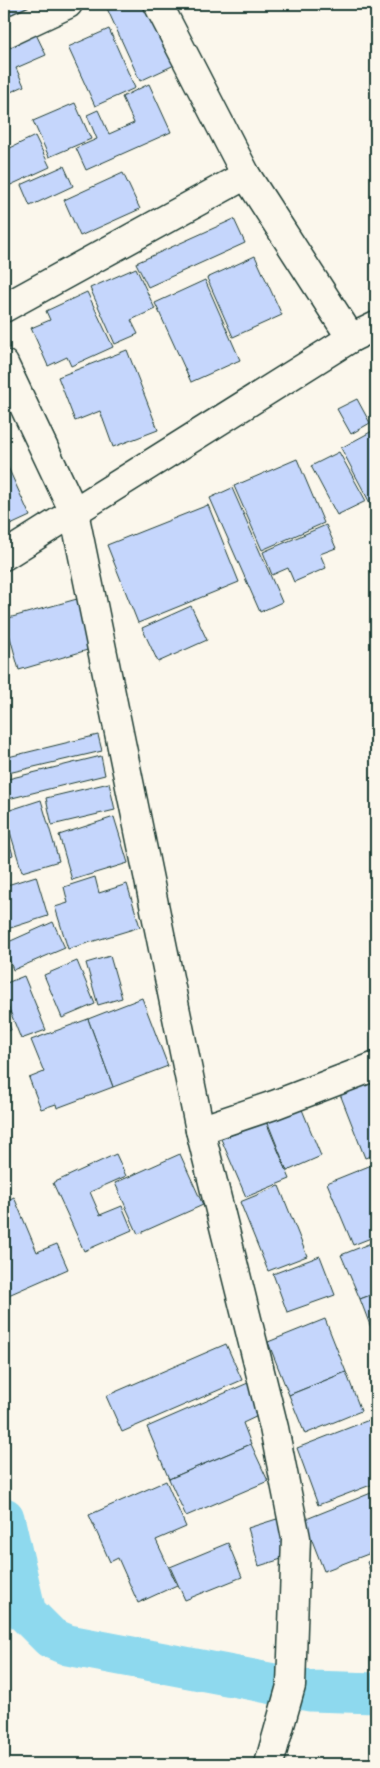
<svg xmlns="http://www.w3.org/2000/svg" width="380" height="1768" font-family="'Architects Daughter',sans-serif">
<rect width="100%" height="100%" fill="#fbf7ec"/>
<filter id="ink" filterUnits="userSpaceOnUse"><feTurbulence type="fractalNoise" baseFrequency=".02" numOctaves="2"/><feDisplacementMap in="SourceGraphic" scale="10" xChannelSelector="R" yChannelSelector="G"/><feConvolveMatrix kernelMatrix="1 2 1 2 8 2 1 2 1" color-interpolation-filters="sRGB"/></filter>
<g filter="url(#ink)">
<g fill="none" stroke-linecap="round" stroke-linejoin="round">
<polyline stroke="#8ed9ee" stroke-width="41" points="4,1518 26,1613 51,1638 68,1645 311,1691 376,1693"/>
</g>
<g fill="#c5d6fc" stroke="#1f3d34">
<polygon points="4,4 50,4 4,23"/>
<polygon points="105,4 142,4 143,8 153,4 183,61 140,81"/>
<polygon points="109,29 135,88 95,106 68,47"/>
<polygon points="34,30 46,55 16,68 24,86 4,95 4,44"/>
<polygon points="149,84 171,132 86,170 76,148 97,139 87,115 98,110 109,134 134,123 122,97"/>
<polygon points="75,103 91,139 49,157 33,121"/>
<polygon points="35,136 50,167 4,188 4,151"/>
<polygon points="64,166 73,186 30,206 21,185"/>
<polygon points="123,173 140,209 80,236 64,200"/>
<polygon points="234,219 245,243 148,287 136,263"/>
<polygon points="255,256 282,315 233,337 207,278"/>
<polygon points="136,268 155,309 131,320 138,334 115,344 90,288"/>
<polygon points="205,280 240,360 191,382 155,303"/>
<polygon points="87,292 113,347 71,366 67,357 48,366 31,328 50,320 46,311"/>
<polygon points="127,350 158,430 113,447 100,411 75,421 58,377"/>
<polygon points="357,399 370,423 351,434 337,409"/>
<polygon points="376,429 376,503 371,505 341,448"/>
<polygon points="339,452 366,501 337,515 311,466"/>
<polygon points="4,454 8,463 4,465"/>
<polygon points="297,459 324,523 262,550 234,486"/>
<polygon points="7,465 30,516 4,528 4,467"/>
<polygon points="232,488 282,602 260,612 210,498"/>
<polygon points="208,505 239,582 138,623 107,545"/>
<polygon points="326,525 336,548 320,554 326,568 294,582 288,568 272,575 263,552"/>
<polygon points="77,599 91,649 19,670 5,619"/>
<polygon points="191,606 207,640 158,662 142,628"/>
<polygon points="98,735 102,751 4,774 4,758"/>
<polygon points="101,756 105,775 8,799 4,780"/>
<polygon points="109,783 115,810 52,825 46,798"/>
<polygon points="41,800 59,861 22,872 4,812"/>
<polygon points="114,817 128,863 72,880 59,835"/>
<polygon points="4,824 13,855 4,858"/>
<polygon points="36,876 48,916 4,930 4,886"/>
<polygon points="95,877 99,893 127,884 140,927 68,949 55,907 68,903 64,887"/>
<polygon points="53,922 65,948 13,970 4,944"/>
<polygon points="110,956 122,998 98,1005 86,963"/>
<polygon points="77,961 95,1004 62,1018 44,975"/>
<polygon points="24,976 46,1030 21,1039 4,996 4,984"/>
<polygon points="142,998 168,1066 113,1087 88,1019"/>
<polygon points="4,1010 11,1030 4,1033"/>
<polygon points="88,1019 113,1087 57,1108 56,1104 41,1109 29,1078 44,1072 31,1040"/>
<polygon points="376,1079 376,1154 365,1158 340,1094"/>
<polygon points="301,1107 321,1156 287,1171 267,1121"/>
<polygon points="262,1112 290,1179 246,1197 221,1139 244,1130 240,1121"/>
<polygon points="116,1154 126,1176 90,1192 100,1215 122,1206 132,1230 84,1251 53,1183"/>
<polygon points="180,1154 203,1205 138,1234 115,1183"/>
<polygon points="374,1164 376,1171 376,1236 353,1245 327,1183"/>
<polygon points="279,1186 307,1256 268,1271 240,1202"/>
<polygon points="14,1197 37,1252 57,1244 68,1269 4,1297 4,1202"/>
<polygon points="376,1241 376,1293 360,1299 341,1255"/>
<polygon points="320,1256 335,1295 287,1312 273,1274"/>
<polygon points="376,1293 376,1341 360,1299"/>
<polygon points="325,1319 346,1372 289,1395 268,1342"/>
<polygon points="226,1344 242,1380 122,1432 106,1396"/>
<polygon points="346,1372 361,1411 305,1434 289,1395"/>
<polygon points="248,1383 262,1414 243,1423 251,1444 169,1479 147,1427"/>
<polygon points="369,1420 376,1438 376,1483 318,1505 297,1448"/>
<polygon points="251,1444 268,1481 186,1516 169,1479"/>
<polygon points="166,1481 186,1527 156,1540 177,1585 138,1603 118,1558 110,1562 89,1515"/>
<polygon points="376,1491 376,1551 324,1571 304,1520"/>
<polygon points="280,1518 291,1556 259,1566 248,1528"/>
<polygon points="228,1543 242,1577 185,1600 170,1567"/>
<polygon points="376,1558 376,1586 367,1562"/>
</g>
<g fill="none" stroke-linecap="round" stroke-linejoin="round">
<g stroke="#1f3d34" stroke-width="31">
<g id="minor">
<polyline points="158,4 246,175 351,338"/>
<polyline points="4,34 68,4"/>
<polyline points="4,308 246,175"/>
<polyline points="4,364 74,512 200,1130 274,1428 296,1538 291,1686 269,1764"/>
<polyline points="4,556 351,338 376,326"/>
<polyline points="200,1130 274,1105 376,1066"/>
</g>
</g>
<use href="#minor" stroke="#fbf7ec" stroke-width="28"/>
</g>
</g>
<rect width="380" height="1768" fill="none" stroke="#fbf7ec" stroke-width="20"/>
<rect x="10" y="10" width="360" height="1748" fill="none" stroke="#1f3d34" stroke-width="2" filter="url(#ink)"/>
</svg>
